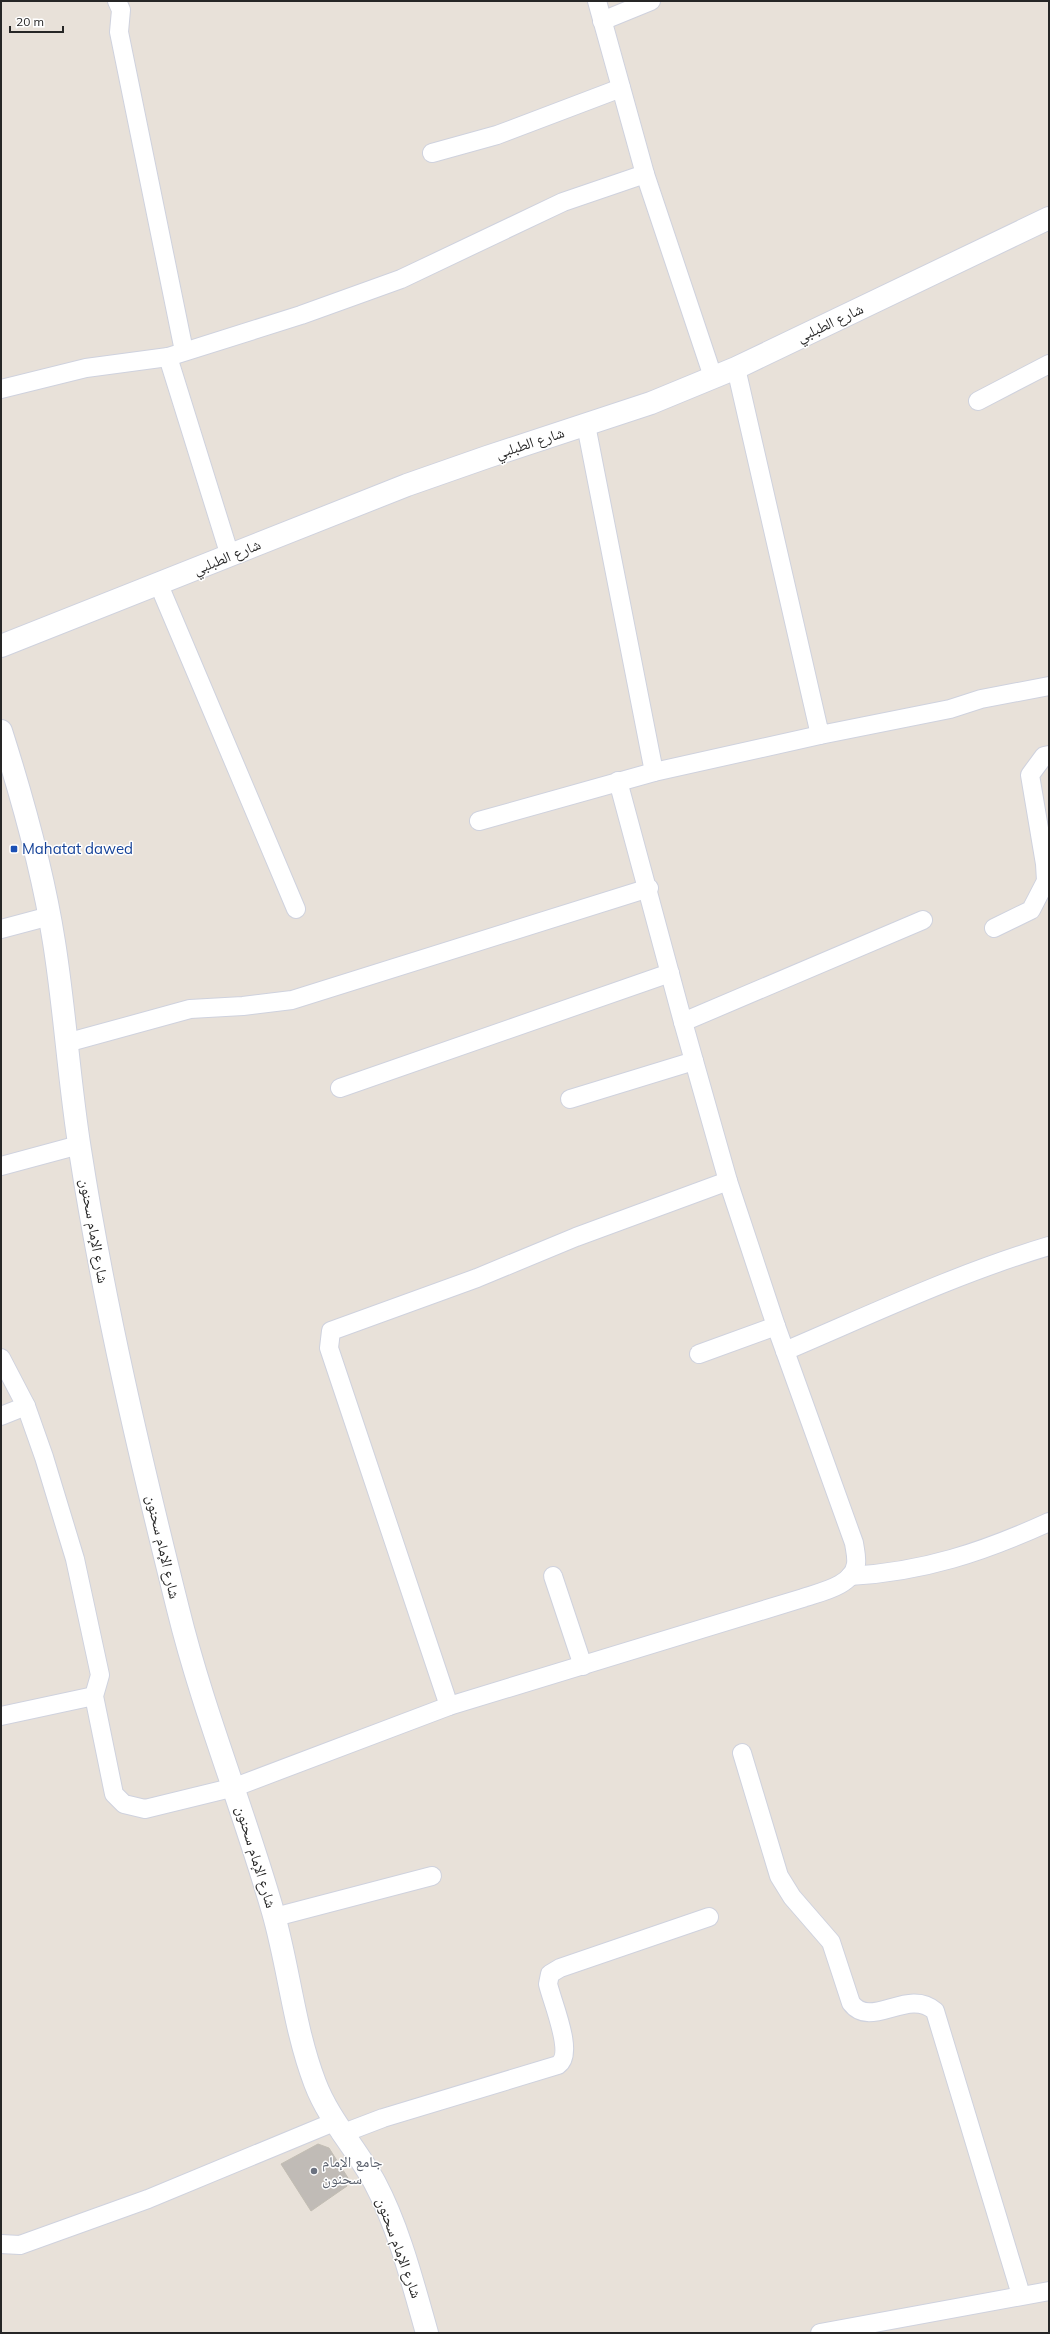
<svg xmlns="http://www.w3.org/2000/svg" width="1050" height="2334" font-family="Mulish,'Noto Naskh Arabic',sans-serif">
<rect width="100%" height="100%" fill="#e8e1d9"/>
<polygon fill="#c0bbb6" stroke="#c2bdb3" points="318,2144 329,2148 348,2178 344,2181 347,2186 311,2211 281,2164"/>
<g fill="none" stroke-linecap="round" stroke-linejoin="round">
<g stroke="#cfd2de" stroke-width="20">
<g id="street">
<polyline points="117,1 121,10 119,32 184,351"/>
<polyline points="597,1 645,174 713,377"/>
<polyline points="602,21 651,1"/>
<polyline points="432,153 497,135 621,88"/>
<polyline points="168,357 230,556"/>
<polyline points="736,368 820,735 950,709 981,699 1049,686"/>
<polyline points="1,389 86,368 168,357 301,315 401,279 563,202 645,174"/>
<polyline points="978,401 1049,364"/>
<polyline points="159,585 296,909"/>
<polyline points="654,772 820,735"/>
<polyline points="479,821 654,772 586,425"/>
<polyline points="994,928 1031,910 1046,881 1045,864 1030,775 1044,756 1049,755"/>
<polyline points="1,929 50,916"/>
<polyline points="683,1022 923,920"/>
<polyline points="66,1043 190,1009 243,1006 292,1000 649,888"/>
<polyline points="340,1088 670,973"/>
<polyline points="570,1099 694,1061"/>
<polyline points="1,1166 79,1145"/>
<path d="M785 1351C872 1314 958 1273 1049 1246"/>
<polyline points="699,1354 776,1326"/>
<path d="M1 1358 26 1406 44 1457 75 1559 100 1675 94 1696 114 1794 124 1804 145 1809 235 1787 449 1706 803 1598C820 1592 853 1586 856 1564 857 1557 855 1550 854 1543L776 1326 728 1181 683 1022 618 781"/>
<polyline points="1,1416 26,1406"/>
<polyline points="553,1576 583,1666"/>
<path d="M850 1576C923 1572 983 1552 1049 1522"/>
<polyline points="449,1706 329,1348 331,1331 477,1278 576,1237 728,1181"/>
<polyline points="1,1716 94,1696"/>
<path d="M742 1753 779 1876 792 1897 831 1942 851 2003C871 2030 908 1987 935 2011L1021 2295"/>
<polyline points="275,1917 432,1876"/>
<path d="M341 2134 383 2118 558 2065C575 2054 552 2002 548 1984L550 1974 560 1968 709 1917"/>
<polyline points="1,2244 20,2245 148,2199 334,2122"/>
<polyline points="820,2333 1049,2291"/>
</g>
</g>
<g stroke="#cfd2de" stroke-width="24">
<g id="secondary">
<polyline points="1,646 407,485 487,457 651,403 736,368 1049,218"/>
<path d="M1 731C23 800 43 871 54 942 65 1011 69 1081 80 1150 104 1305 140 1457 178 1609 203 1711 244 1810 273 1912 289 1968 294 2028 315 2083 329 2120 356 2148 375 2183 399 2228 413 2284 427 2333"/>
</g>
</g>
<use href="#street" stroke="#fff" stroke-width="18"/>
<use href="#secondary" stroke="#fff" stroke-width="22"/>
</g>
<rect fill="#1a4fb4" stroke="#fff" stroke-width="1.5" x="10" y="845" width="8" height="8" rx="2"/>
<circle fill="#6b7280" stroke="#fff" stroke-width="1.5" cx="314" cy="2171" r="4"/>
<g text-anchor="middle" stroke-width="3" stroke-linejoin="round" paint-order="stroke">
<g font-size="15" fill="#262626" stroke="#fff">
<text transform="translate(830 323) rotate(-25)" y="5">شارع الطبلبي</text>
<text transform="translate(530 443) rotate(-18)" y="5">شارع الطبلبي</text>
<text transform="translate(227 557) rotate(-22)" y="5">شارع الطبلبي</text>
<text transform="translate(94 1231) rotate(80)" y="5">شارع الإمام سحنون</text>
<text transform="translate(163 1547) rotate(77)" y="5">شارع الإمام سحنون</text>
<text transform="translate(256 1857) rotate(73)" y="5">شارع الإمام سحنون</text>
<text transform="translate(399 2248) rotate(70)" y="5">شارع الإمام سحنون</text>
</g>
<g font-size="15" fill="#164399" stroke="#fff" text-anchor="start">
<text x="22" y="854">Mahatat dawed</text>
</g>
<g font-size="15" fill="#5b616d" stroke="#fff" text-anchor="start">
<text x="322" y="2167">جامع الإمام<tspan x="322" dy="17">سحنون</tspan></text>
</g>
</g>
<rect width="1050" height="2334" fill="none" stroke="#262626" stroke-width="4"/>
<path d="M10 26v6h53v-6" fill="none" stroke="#262626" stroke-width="2"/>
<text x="16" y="26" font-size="12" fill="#262626" stroke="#ffffff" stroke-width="3" paint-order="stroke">20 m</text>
</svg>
